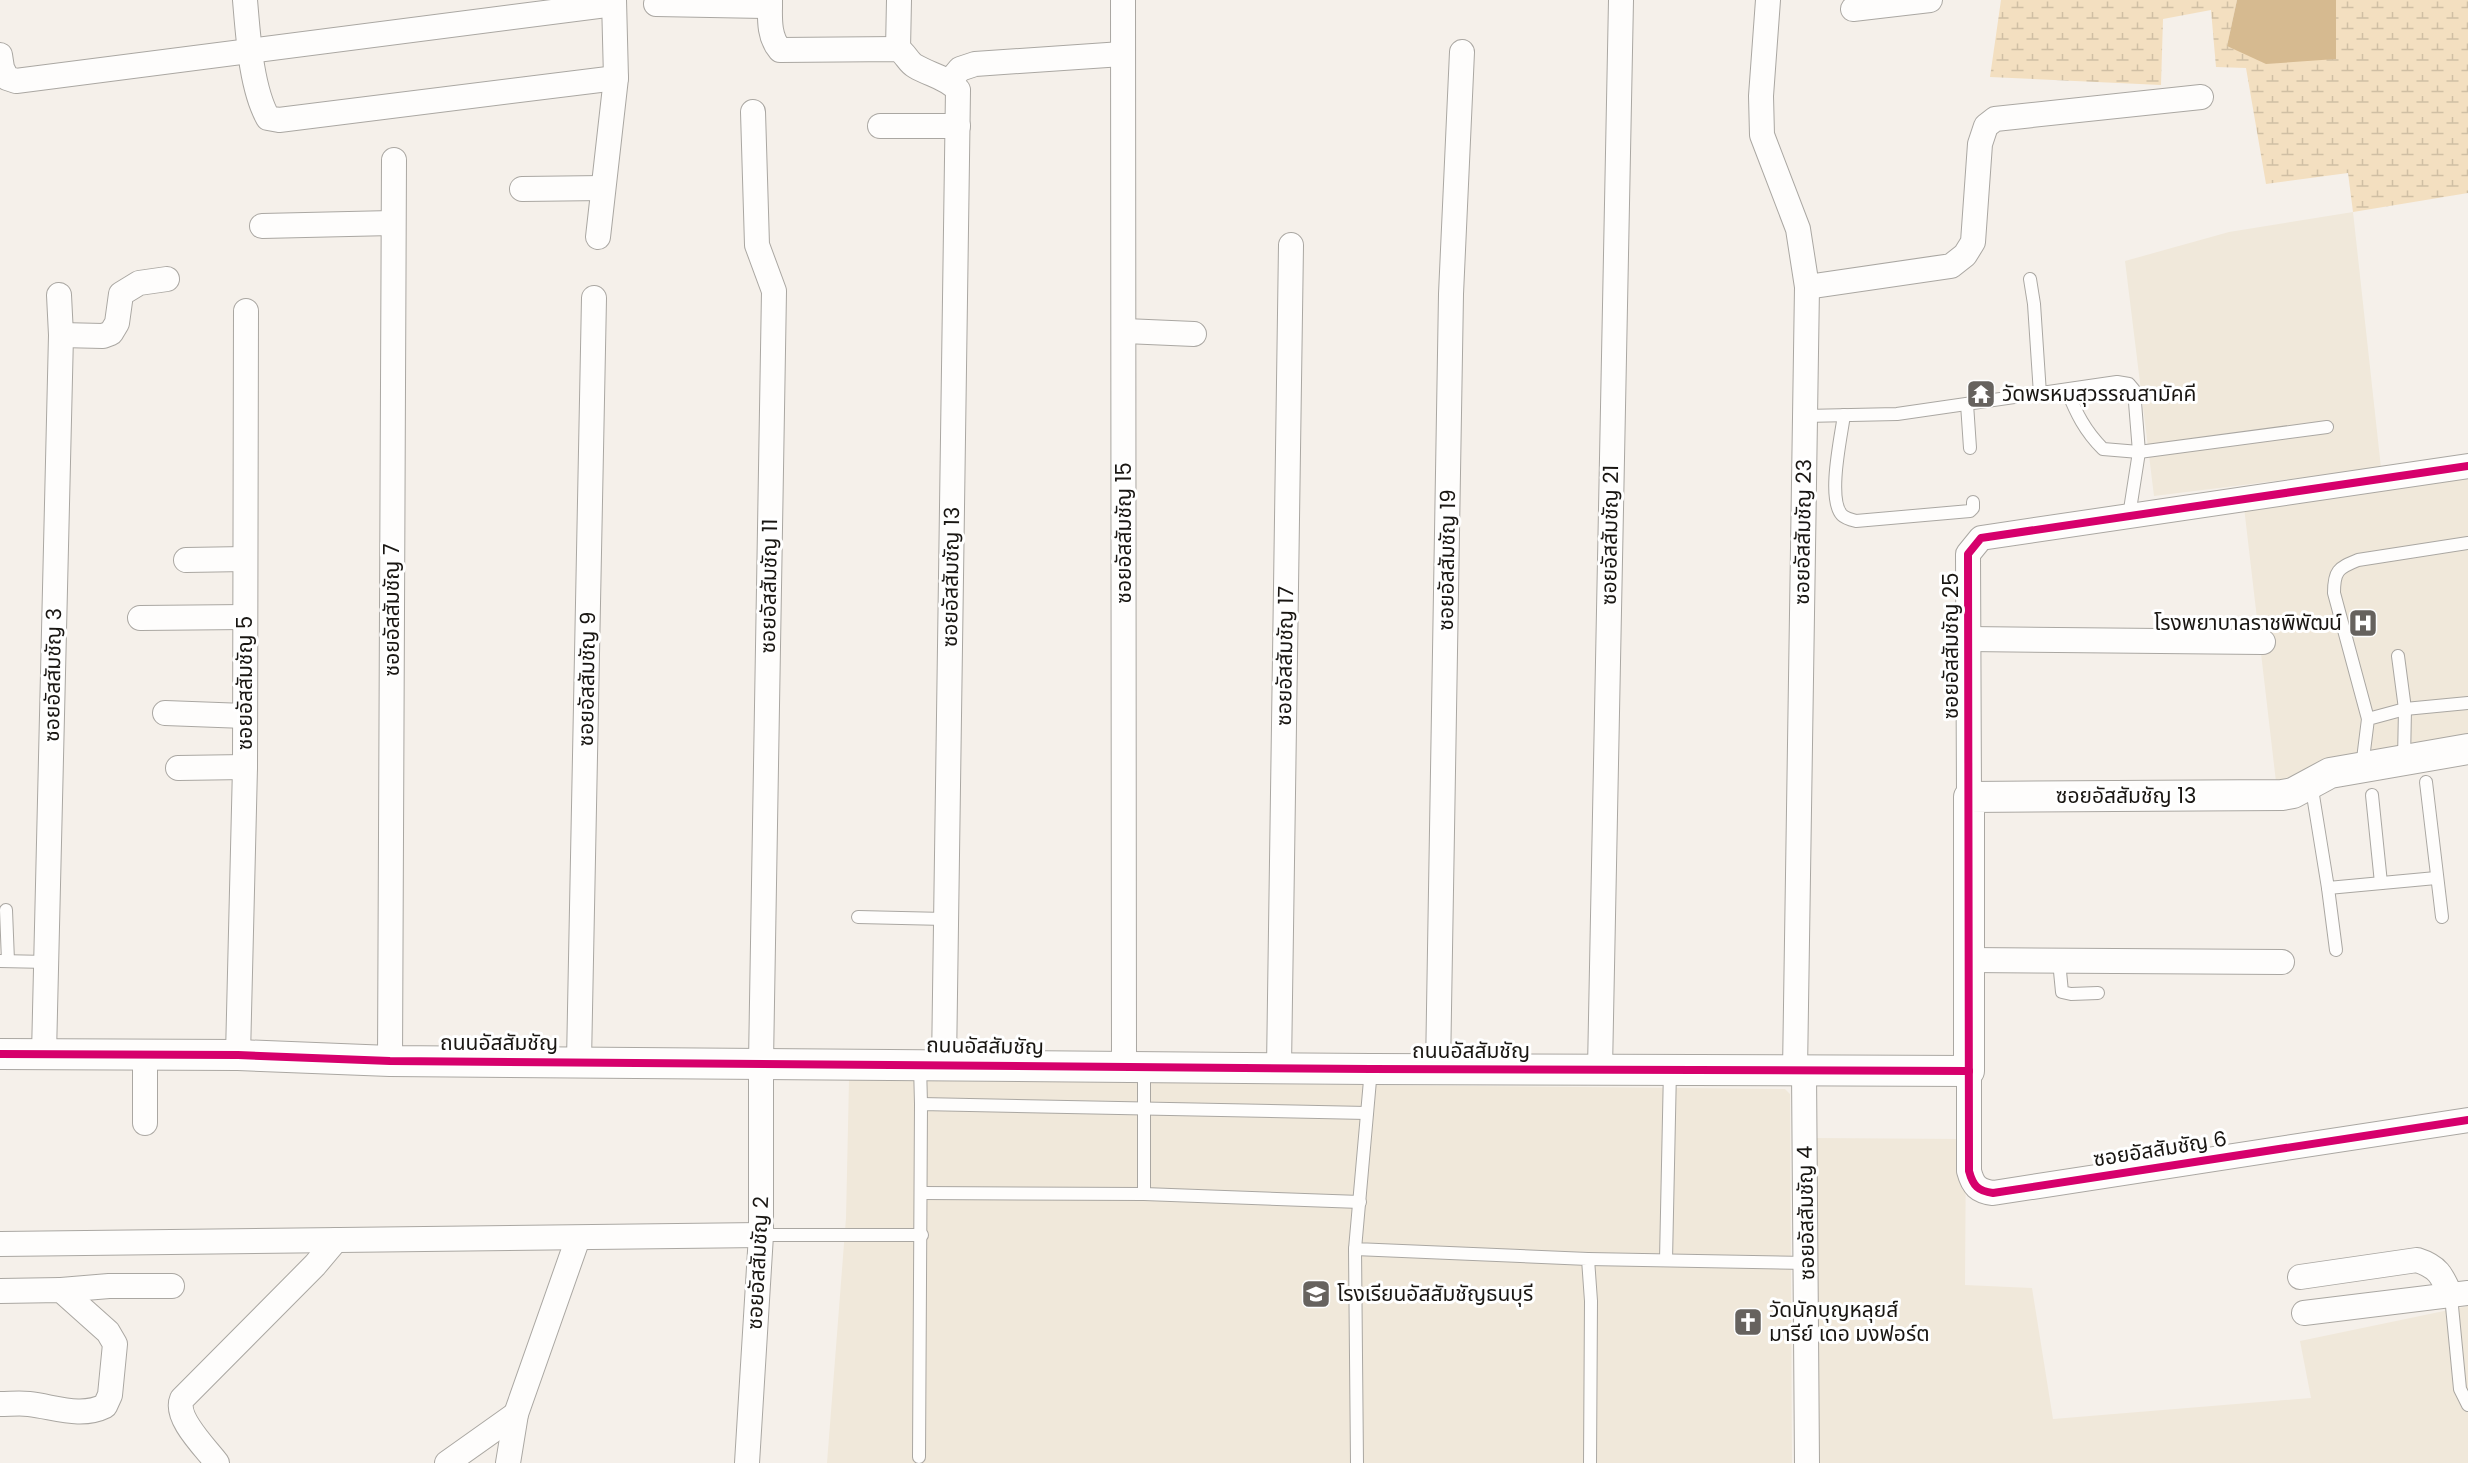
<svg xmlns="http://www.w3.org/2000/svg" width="2468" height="1463" font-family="Poppins,'Noto Sans Thai',sans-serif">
<defs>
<pattern id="wetland-marsh" width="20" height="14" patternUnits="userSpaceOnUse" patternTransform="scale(1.5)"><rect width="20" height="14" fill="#f3dfc0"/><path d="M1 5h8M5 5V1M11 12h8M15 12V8" fill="none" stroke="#d0bfa4"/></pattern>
</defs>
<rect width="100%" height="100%" fill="#f5f0ea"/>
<g fill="#f0e8da">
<polygon points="2353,212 2381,468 2154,496 2125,261 2229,232"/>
<polygon points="2468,476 2468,739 2324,763 2276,782 2244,507"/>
<polygon points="849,1080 1785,1089 1790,1094 1792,1463 827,1463 846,1218"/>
<polygon points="1814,1138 1966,1139 1965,1285 2032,1288 2053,1419 2311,1398 2300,1341 2468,1306 2468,1463 1816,1463"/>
</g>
<polygon fill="url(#wetland-marsh)" points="2001,0 2237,0 2227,46 2336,58 2336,0 2468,0 2468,193 2353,212 2348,173 2266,184 2246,68 2216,67 2211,10 2163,19 2161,85 1990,77"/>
<polygon fill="#d6ba90" points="2237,0 2336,0 2336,59 2266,64 2227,46"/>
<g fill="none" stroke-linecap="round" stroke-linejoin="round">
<g stroke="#aaa7a2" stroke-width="14">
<g id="service">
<polyline points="2030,279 2034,304 2040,394"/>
<path d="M2067 390C2076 413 2085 431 2103 449L2139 452 2327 427"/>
<polyline points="1967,404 1970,448"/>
<path d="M1844 415C1841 437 1827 499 1842 515 1845 518 1852 520 1856 521L1970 511 1973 508V502"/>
<polyline points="1805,416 1897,414 2117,382 2129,384 2134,390 2139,452 2129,516"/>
<polyline points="2398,656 2405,709 2404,759"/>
<path d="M2368 719 2334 593C2334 571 2338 568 2358 560L2468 543"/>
<polyline points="2362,767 2368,719 2405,709 2468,703"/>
<polyline points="2426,782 2442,917"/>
<polyline points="2311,783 2328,888 2436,878"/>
<polyline points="2372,795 2381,883"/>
<polyline points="2328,888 2336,950"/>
<polyline points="6,910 8,961"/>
<polyline points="858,917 945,919"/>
<polyline points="0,961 47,962"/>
<polyline points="2059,961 2062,992 2071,994 2098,993"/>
<polyline points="920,1065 921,1104"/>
<polyline points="1144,1066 1144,1194"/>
<polyline points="1371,1069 1355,1249 1588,1259 1591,1301 1590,1463"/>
<polyline points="922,1193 1144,1194 1360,1202"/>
<polyline points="761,1235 922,1235"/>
<polyline points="1355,1249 1357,1463"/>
<polyline points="1588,1259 1807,1263"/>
<polyline points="1666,1260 1670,1069"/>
<polyline points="2451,1296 2460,1389 2468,1405"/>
<polyline points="919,1457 921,1104 1367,1113"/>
</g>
</g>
<g stroke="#aaa7a2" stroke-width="26">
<g id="minor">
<path d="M245 0C248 34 251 88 268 118L279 120 616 78"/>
<path d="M770 0C770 17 768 36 780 50L898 49C906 54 908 62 915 66 930 75 946 77 958 90L944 1064"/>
<polyline points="1123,0 1124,1066"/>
<polyline points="1768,0 1761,96 1762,135 1798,229 1807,287 1795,1071"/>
<polyline points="656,4 770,6"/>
<polyline points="1853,9 1930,0"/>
<polyline points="898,49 899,0"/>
<polyline points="0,55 2,68 7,78 16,81 614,4"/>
<polyline points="950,81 960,69 975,64 1122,54"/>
<polyline points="880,126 958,126"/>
<polyline points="522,189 603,188"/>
<polyline points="262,226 392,223"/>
<polyline points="598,237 616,78 614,0"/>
<polyline points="1807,287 1951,266 1965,255 1973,242 1980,144 1986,126 1995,119 2201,97"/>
<polyline points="1125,331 1194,334"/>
<polyline points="61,335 103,336 111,333 117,323 121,294 139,283 167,279"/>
<polyline points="186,560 245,559"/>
<polyline points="140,618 245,617"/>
<polyline points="1969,639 2263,642"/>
<polyline points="165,713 245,716"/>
<polyline points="178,768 245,767"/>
<polyline points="1969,797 1968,554 1981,538 2468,466"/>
<polyline points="1969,960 2282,962"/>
<polyline points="44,1054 61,335 59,295"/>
<polyline points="238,1055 245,767 246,311"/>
<polyline points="390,1061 394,160"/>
<polyline points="579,1061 594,298"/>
<polyline points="1279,1067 1291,245"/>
<polyline points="1438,1069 1451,294 1462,52"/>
<polyline points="1600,1069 1621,0"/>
<polyline points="1804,1071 1807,1463"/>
<path d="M1969 1071V1171C1973 1186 1978 1191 1993 1193L2468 1120"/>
<polyline points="145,1123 145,1055"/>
<polyline points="0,1244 761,1235"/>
<path d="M2300 1277 2417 1260C2439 1267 2442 1276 2451 1296"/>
<polyline points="61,1290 109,1286 172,1286"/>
<path d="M0 1291 61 1290 108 1332 115 1344 110 1395 105 1406C81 1418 55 1407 29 1404 20 1403 10 1404 0 1404"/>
<polyline points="2304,1313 2468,1293"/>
<path d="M217 1463C206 1448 174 1418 182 1399L315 1265 336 1240"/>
<polyline points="447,1463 516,1414"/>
<polyline points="508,1463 516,1414 578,1238"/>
<polyline points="747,1463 761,1235 761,1062 774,291 757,245 753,112"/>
</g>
</g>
<g stroke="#aaa7a2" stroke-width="32">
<polyline id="tertiary" points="0,1054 238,1055 390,1061 1371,1069 1969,1071 1969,797 2282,795 2293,793 2330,773 2468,749"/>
</g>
<use href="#service" stroke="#fefdfc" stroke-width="12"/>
<use href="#minor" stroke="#fefdfc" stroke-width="24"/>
<use href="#tertiary" stroke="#fefdfc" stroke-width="30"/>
<g stroke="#fff" stroke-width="11">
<g id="cycleway">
<path d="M2468 466 1981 538 1968 554 1969 1171C1973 1186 1978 1191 1993 1193L2468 1120"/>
<polyline points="0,1054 238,1055 390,1061 1371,1069 1969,1071"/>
</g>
</g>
<use href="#cycleway" stroke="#d6006c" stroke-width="8"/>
</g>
<defs>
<g id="temple-square" transform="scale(1.5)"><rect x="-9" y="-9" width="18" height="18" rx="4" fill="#66625e" stroke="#fff"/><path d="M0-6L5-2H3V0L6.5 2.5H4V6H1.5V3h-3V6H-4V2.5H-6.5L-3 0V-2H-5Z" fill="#fff"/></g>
<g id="hospital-square" transform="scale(1.5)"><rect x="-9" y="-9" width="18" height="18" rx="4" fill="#66625e" stroke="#fff"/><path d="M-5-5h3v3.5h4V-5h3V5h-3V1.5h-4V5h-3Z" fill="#fff"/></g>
<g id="school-square" transform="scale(1.5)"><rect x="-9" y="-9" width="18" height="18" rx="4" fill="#66625e" stroke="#fff"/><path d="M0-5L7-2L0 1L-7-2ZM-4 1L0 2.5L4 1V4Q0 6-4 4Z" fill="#fff"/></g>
<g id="church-square" transform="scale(1.5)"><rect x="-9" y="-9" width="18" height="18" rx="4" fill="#66625e" stroke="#fff"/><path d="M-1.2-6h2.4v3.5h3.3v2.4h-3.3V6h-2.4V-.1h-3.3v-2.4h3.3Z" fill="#fff"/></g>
</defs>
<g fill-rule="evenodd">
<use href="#temple-square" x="1981" y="394"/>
<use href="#hospital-square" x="2363" y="623"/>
<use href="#school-square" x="1316" y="1294"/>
<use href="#church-square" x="1748" y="1322"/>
</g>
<g text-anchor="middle" stroke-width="6" stroke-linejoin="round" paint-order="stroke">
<g font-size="21" fill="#191612" stroke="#fff" text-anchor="start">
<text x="2002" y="401">วัดพรหมสุวรรณสามัคคี</text>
<text x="2342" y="630" text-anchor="end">โรงพยาบาลราชพิพัฒน์</text>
<text x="1337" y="1301">โรงเรียนอัสสัมชัญธนบุรี</text>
<text x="1769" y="1317">วัดนักบุญหลุยส์<tspan x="1769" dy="24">มารีย์ เดอ มงฟอร์ต</tspan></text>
</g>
<g font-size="21" fill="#191612" stroke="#fff">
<text transform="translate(1803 532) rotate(-89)" y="7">ซอยอัสสัมชัญ 23</text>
<text transform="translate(1124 533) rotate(-90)" y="7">ซอยอัสสัมชัญ 15</text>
<text transform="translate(1610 535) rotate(-89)" y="7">ซอยอัสสัมชัญ 21</text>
<text transform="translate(1447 560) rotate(-89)" y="7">ซอยอัสสัมชัญ 19</text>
<text transform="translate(951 577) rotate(-89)" y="7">ซอยอัสสัมชัญ 13</text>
<text transform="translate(769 586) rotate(-89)" y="7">ซอยอัสสัมชัญ 11</text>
<text transform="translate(392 610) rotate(-90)" y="7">ซอยอัสสัมชัญ 7</text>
<text transform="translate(1951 646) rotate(-90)" y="7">ซอยอัสสัมชัญ 25</text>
<text transform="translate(1285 656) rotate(-89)" y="7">ซอยอัสสัมชัญ 17</text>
<text transform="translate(53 675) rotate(-89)" y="7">ซอยอัสสัมชัญ 3</text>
<text transform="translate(587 679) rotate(-89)" y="7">ซอยอัสสัมชัญ 9</text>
<text transform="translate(245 683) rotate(-90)" y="7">ซอยอัสสัมชัญ 5</text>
<text x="2126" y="803">ซอยอัสสัมชัญ 13</text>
<text x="499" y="1050">ถนนอัสสัมชัญ</text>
<text transform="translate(985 1046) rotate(1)" y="7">ถนนอัสสัมชัญ</text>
<text x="1471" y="1058">ถนนอัสสัมชัญ</text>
<text transform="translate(2160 1149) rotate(-9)" y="7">ซอยอัสสัมชัญ 6</text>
<text transform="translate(1806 1213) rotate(-91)" y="7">ซอยอัสสัมชัญ 4</text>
<text transform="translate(758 1263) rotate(-87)" y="7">ซอยอัสสัมชัญ 2</text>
</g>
</g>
</svg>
